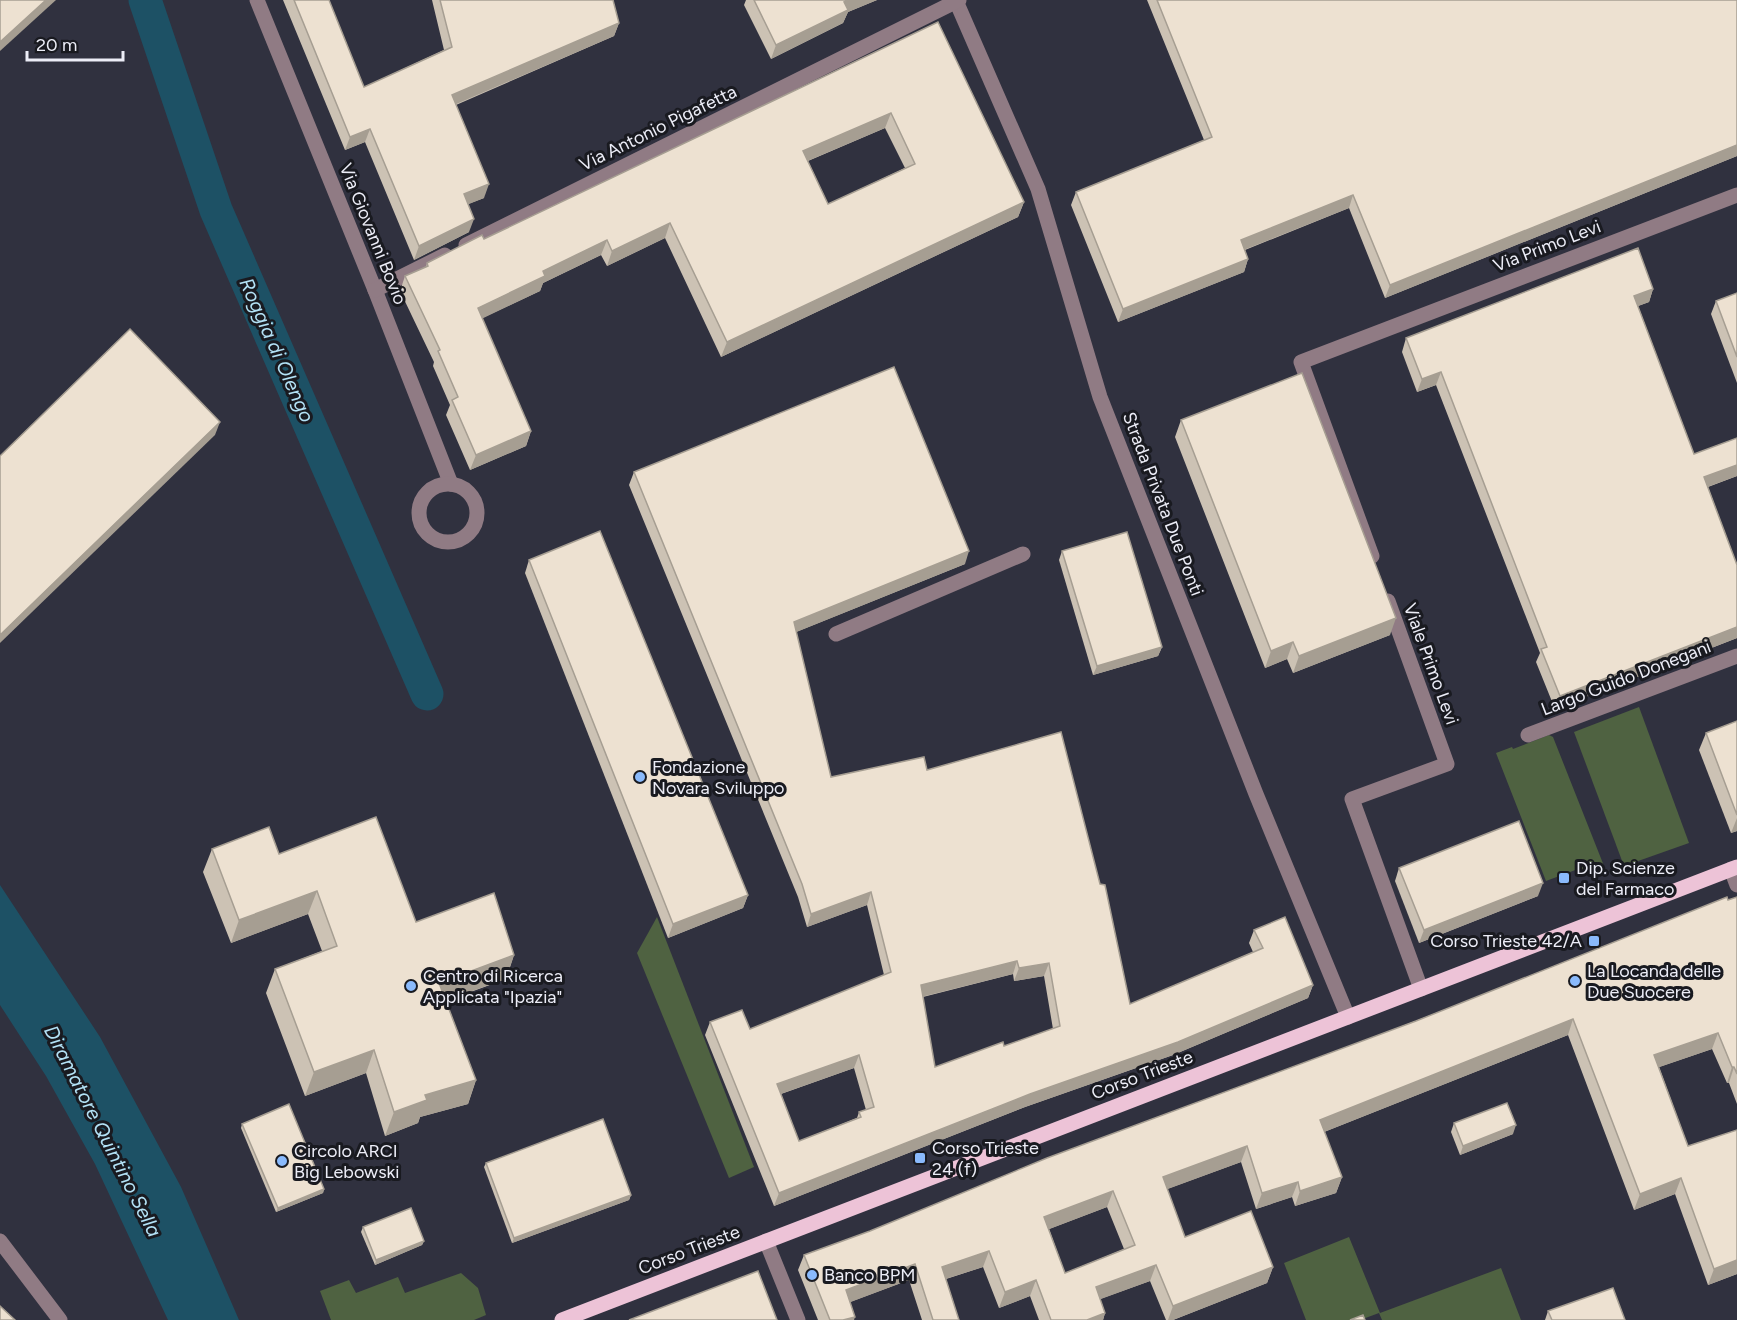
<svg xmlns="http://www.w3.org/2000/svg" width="1737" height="1320" font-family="Figtree,sans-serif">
<rect width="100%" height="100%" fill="#30313f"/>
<g fill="#4f6241">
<polygon points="1639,707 1689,843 1624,866 1574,732"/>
<polygon points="1549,735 1553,737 1604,866 1581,876 1578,869 1546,881 1496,753 1512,747 1513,749"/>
<polygon points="657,917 754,1167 729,1178 637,953"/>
<polygon points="1349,1237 1380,1313 1501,1268 1521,1320 1382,1320 1379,1313 1360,1320 1306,1320 1284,1263"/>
<polygon points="461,1273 478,1288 486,1315 474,1320 331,1320 320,1291 349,1280 356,1293 398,1277 405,1293"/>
</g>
<polygon fill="#1d5165" points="0,885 100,1037 181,1187 239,1320 168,1320 95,1164 46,1076 0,1005"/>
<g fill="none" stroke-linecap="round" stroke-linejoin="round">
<polyline stroke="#1d5165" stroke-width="33" points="145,0 216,210 427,694"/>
<g stroke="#907b84" stroke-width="15">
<polyline points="257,0 375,290 451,484"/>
<polyline points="956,1 1038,189 1100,397 1256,794 1348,1017"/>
<polyline points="466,245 959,0"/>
<polyline points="375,290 445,255"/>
<circle cx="448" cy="513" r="29"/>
<polyline points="1372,556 1301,362 1737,195"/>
<polyline points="1388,601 1447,764 1352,799 1421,989"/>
<polyline points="836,634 1023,554"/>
<polyline points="1528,735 1737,656"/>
<polyline points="1731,869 1737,885"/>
<polyline points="0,1241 60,1320"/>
<polyline points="766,1241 798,1320"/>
</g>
<polyline stroke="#edc3d7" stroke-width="15" points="562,1320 1737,867"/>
</g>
<g fill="#ccc2b4" fill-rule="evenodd">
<polygon points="283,0 329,0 364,87 444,50 432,0 613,0 619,23 614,36 456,105 484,198 468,204 469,232 414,260 365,142 345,150"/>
<polygon points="746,0 877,0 848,12 843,23 771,59 744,5"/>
<polygon points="1147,0 1737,0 1737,156 1385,298 1349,208 1245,250 1248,259 1244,272 1118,322 1071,205 1076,192 1204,140"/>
<path d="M938 22 1024 202 1018 217 721 357 665 238 607 266 601 255 543 283 540 291 482 318 531 431 526 446 470 470 446 415 450 405 433 366 434 362 400 291 405 276 426 267 427 263 484 239ZM885 128 905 168 828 204 808 161Z"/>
<polygon points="1653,289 1649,302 1638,306 1694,454 1737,438 1737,476 1708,487 1737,565 1737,638 1555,709 1536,662 1540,653 1436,385 1417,392 1402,352 1406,338"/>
<polygon points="1737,293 1737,383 1711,314 1716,301"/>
<polygon points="1181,420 1390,635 1293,673 1287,659 1265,668 1175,437"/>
<path d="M634 472 965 564 796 632 831 777 927 770 1130 1004 1253 952 1249 943 1254 930 1313 985 1308 998 1173 1055 1025 1107 774 1206 705 1035 710 1022 750 1029 884 975 867 905 807 927 798 897 629 485ZM1013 974 1014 981 1044 976 1053 1029 1004 1046 935 1067 923 997ZM854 1068 866 1110 859 1112 857 1118 799 1141 781 1094Z"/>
<polygon points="1062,551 1162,647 1158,656 1093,675 1059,560"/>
<polygon points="529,560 748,895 743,908 668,938 525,573"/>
<polygon points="1737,721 1737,831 1731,833 1699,750 1706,733"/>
<polygon points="212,849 279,854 416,922 514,955 506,979 446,1001 476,1080 468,1104 420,1117 418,1123 385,1136 366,1073 305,1096 266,993 275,969 322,951 308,914 231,943 203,872"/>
<polygon points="1399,868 1538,896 1419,943 1395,881"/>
<path d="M1737 897V1104L1729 1083H1727L1712 1049 1659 1067 1688 1146 1737 1130V1274L1708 1285 1675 1194 1634 1210 1568 1035 1324 1132 1342 1177 1336 1193 1295 1206 1292 1197 1256 1209 1241 1162 1167 1189 1185 1237 1273 1267 1267 1283 1173 1320H1166L1150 1281 1100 1299 1105 1313 1103 1320H1039L1030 1296 999 1308 983 1267 946 1279 959 1320H922L909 1280 850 1302 854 1320H818L798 1270 804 1255 870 1231ZM1107 1207 1124 1249 1065 1273 1049 1229Z"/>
<polygon points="1454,1123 1513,1134 1460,1155 1451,1132"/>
<polygon points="242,1124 324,1189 323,1193 276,1212 241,1128"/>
<polygon points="486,1163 631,1195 629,1200 512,1243 484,1167"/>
<polygon points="363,1227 424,1241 422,1245 375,1265 361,1232"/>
<polygon points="1548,1311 1625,1320 1545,1320"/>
</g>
<g fill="#a69e92">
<polygon points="46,0 56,0 0,51 0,42"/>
<polygon points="849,0 877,0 848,12 843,23 771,59 776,45 844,2"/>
<polygon points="619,23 614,36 447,108 452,95"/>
<polygon points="891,113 885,128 798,165 803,151"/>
<polygon points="370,129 365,142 345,150 350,137"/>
<polygon points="1737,145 1737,156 1385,298 1390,285"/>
<polygon points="489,184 484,198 459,208 464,194"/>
<polygon points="1353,195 1349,208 1236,253 1241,240"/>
<polygon points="1024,202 1018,217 721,357 727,342"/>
<polygon points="474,219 469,232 414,260 419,246"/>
<polygon points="670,223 665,238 607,266 612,251"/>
<polygon points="607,240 601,255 543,283 540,291 473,323 478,308 543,271"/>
<polygon points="1248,259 1244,272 1118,322 1123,309"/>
<polygon points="1653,289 1649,302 1630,309 1634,296"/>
<polygon points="1441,372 1436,385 1417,392 1422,379"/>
<polygon points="220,422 215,435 0,643 0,635"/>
<polygon points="531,431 526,446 470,470 476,455"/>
<polygon points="1737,465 1737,476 1699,490 1704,477"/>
<polygon points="969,551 965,564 789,635 794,622"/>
<polygon points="1396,618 1390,635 1293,673 1299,656"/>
<polygon points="1737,627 1737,638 1555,709 1560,696"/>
<polygon points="1293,642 1287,659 1265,668 1271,651"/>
<polygon points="1162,647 1158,656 1093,675 1097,666"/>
<polygon points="1737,818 1737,831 1731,833"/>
<polygon points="1543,883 1538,896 1419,943 1424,930"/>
<polygon points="317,891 308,914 231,943 239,920"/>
<polygon points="871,892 867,905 807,927 811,914"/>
<polygon points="748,895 743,908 668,938 673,924"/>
<polygon points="514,955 506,979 430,1006 439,983"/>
<polygon points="1017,961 1013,974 917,998 921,985"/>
<polygon points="1049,963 1044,976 1014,981 1019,968"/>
<polygon points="1313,985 1308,998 1173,1055 1025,1107 774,1206 779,1193 1030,1094"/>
<polygon points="1573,1019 1568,1035 1314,1136 1320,1120"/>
<polygon points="1718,1033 1712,1049 1648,1071 1654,1055"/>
<polygon points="374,1050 366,1073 305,1096 314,1072"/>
<polygon points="859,1055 854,1068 772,1097 777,1084"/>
<polygon points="1732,1067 1734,1067 1729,1083 1727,1083"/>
<polygon points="476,1080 468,1104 420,1117 418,1123 385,1136 394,1112 425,1095"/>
<polygon points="1516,1125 1513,1134 1460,1155 1463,1146"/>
<polygon points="1247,1146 1241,1162 1157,1193 1163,1177"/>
<polygon points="1342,1177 1336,1193 1295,1206 1300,1191"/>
<polygon points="1681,1178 1675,1194 1634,1210 1640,1194"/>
<polygon points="1298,1182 1292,1197 1256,1209 1262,1193"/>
<polygon points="324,1189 323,1193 276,1212 278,1208"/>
<polygon points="1113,1191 1107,1207 1039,1233 1044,1217"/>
<polygon points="631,1195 629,1200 512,1243 514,1238"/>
<polygon points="424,1241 422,1245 375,1265 376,1260"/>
<polygon points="989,1251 983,1267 936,1282 942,1267"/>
<polygon points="1737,1260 1737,1274 1708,1285 1714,1269"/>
<polygon points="915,1264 909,1280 840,1306 846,1290"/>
<polygon points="1156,1265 1150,1281 1090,1303 1096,1287"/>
<polygon points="1273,1267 1267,1283 1173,1320 1168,1320 1173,1306"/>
<polygon points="1036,1280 1030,1296 999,1308 1005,1292"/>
<polygon points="1105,1313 1103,1320 1087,1320"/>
<polygon points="855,1317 854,1320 843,1320"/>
</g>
<g fill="#ede1d1" stroke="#a69e92" stroke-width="1.5" fill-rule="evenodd">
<polygon points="0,0 46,0 0,42"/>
<polygon points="294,0 329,0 364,87 452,47 440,0 613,0 619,23 452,95 489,184 464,194 474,219 419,246 370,129 350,137"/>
<polygon points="754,0 849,0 844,2 848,10 776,45"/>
<polygon points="1157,0 1737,0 1737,145 1390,285 1353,195 1241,240 1248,259 1123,309 1076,192 1212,137"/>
<path d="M938 22 1024 202 727 342 670 223 612 251 607 240 543 271 545 276 478 308 531 431 476 455 452 400 458 397 438 351 440 350 405 276 428 266 427 263 482 235 484 239ZM891 113 915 164 828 204 803 151Z"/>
<polygon points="1638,248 1653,289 1634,296 1694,454 1737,438 1737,465 1704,477 1737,565 1737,627 1560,696 1541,649 1547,647 1441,372 1422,379 1406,338"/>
<polygon points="1737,293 1737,357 1716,301"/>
<polygon points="130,329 220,422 0,635 0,456"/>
<path d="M894 367 969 551 794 622 831 777 924 757 927 770 1061 732 1100 884 1105 885 1130 1004 1263 948 1254 930 1285 917 1313 985 1178 1042 1030 1094 779 1193 710 1022 742 1010 750 1029 891 972 871 892 811 914 802 884 634 472ZM1017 961 1019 968 1049 963 1060 1026 1004 1046 1003 1042 935 1067 921 985ZM859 1055 874 1107 859 1112 861 1117 799 1141 777 1084Z"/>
<polygon points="1302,373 1396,618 1299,656 1293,642 1271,651 1181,420"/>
<polygon points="600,531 748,895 673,924 529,560"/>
<polygon points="1127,532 1162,647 1097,666 1062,551"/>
<polygon points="1737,721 1737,815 1706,733"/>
<polygon points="376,817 416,922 494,893 514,955 439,983 476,1080 425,1095 427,1100 394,1112 374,1050 314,1072 275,969 337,946 317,891 239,920 212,849 269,827 279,854"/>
<polygon points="1519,821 1543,883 1424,930 1399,868"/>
<path d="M1727 897 1728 900 1737 897V1074L1734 1067H1732L1718 1033 1654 1055 1688 1146 1737 1130V1260L1714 1269 1681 1178 1640 1194 1573 1019 1320 1120 1342 1177 1300 1191 1298 1182 1262 1193 1247 1146 1163 1177 1185 1237 1251 1211 1273 1267 1173 1306 1156 1265 1096 1287 1105 1313 1087 1320H1051L1036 1280 1005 1292 989 1251 942 1267 959 1320H933L915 1264 846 1290 855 1317 843 1320H830L804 1255 870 1231 1047 1158 1416 1021ZM1113 1191 1135 1245 1065 1273 1044 1217Z"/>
<polygon points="1507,1103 1516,1125 1463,1146 1454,1123"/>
<polygon points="289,1104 324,1189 278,1208 242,1124"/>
<polygon points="603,1119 631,1195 514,1238 486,1163"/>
<polygon points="411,1208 424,1241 376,1260 363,1227"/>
<polygon points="758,1271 777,1320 629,1320"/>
<polygon points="1613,1288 1625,1320 1552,1320 1548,1311"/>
<polygon points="0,1306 15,1320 0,1320"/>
<polygon points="1363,1315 1365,1320 1350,1320"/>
</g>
<g fill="#8abafc" stroke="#191a20" stroke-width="2">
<circle cx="640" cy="777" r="6"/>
<rect x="1558" y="872" width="12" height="12" rx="3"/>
<rect x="1588" y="935" width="12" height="12" rx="3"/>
<circle cx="1575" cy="981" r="6"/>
<circle cx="411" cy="986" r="6"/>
<rect x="914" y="1152" width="12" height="12" rx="3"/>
<circle cx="282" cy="1161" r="6"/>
<circle cx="812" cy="1275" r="6"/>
</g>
<g text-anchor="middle" stroke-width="6" stroke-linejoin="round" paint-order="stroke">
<g font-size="18" fill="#ecedf7" stroke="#191a20">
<text transform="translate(658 128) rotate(-26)" y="6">Via Antonio Pigafetta</text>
<text transform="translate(373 234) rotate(68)" y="6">Via Giovanni Bovio</text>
<text transform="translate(1547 246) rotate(-21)" y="6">Via Primo Levi</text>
<text transform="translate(1163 504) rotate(69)" y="6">Strada Privata Due Ponti</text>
<text transform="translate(1431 664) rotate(70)" y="6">Viale Primo Levi</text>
<text transform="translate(1626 678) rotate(-21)" y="6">Largo Guido Donegani</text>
<text transform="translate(1142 1075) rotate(-21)" y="6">Corso Trieste</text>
<text transform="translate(689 1250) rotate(-21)" y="6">Corso Trieste</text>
</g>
<g font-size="18" fill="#ecedf7" stroke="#191a20" text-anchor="start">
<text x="652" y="773">Fondazione<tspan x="652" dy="21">Novara Sviluppo</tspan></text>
<text x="1576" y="874">Dip. Scienze<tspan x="1576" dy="21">del Farmaco</tspan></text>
<text x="1582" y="947" text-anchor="end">Corso Trieste 42/A</text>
<text x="1587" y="977">La Locanda delle<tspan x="1587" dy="21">Due Suocere</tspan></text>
<text x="423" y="982">Centro di Ricerca<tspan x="423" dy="21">Applicata "Ipazia"</tspan></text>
<text x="932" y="1154">Corso Trieste<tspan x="932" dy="21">24 (f)</tspan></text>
<text x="294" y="1157">Circolo ARCI<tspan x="294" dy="21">Big Lebowski</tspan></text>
<text x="824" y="1281">Banco BPM</text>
</g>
<g font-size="20" font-style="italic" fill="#b3e2f6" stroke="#191a20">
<text transform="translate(277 350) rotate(66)" y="7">Roggia di Olengo</text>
<text transform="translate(103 1131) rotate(63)" y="7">Diramatore Quintino Sella</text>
</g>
</g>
<path d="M27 51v9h96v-9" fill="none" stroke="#ecedf7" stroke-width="3"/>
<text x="36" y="51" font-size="18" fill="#ecedf7" stroke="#191a20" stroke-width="4.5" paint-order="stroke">20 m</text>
</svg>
